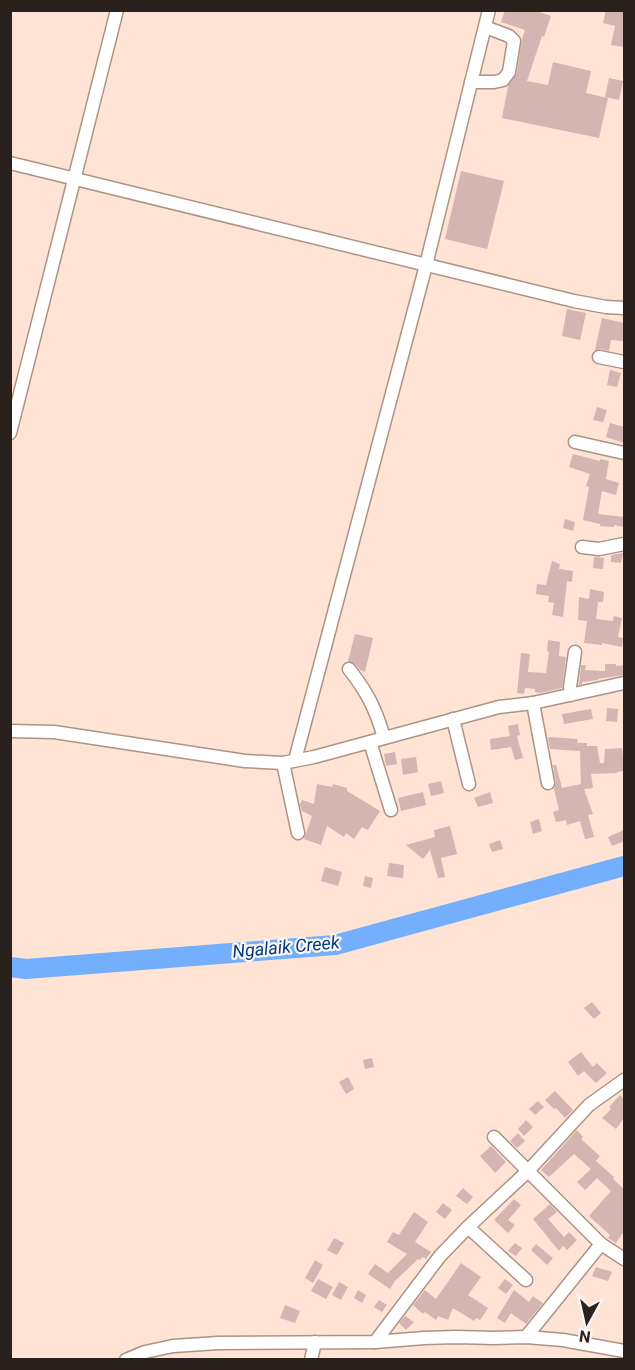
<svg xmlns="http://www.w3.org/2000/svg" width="635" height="1370" font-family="Roboto,sans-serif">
<rect width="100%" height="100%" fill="#ffe3d5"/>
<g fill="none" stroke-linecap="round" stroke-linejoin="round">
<polyline stroke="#73affd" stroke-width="20" points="10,967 26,969 335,945 624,866"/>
</g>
<g fill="#d4b5b2">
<polygon points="505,10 534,10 551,16 544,37 542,36 527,81 548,85 553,62 591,71 586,93 608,98 599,138 502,118 508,86 517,73 522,39 525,30 501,22"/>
<polygon points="606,10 624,10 624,47 611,45 615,26 603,23"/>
<polygon points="609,78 623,81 619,100 605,97"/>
<polygon points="461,171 504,181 487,249 445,239"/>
<polygon points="567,309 586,313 580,340 562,336"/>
<polygon points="602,318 624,323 624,341 611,340 609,351 600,349 595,350"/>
<polygon points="610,370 621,373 617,387 607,385"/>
<polygon points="597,407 607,410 603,422 593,420"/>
<polygon points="610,423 624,427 624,443 606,437"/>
<polygon points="573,454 600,461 600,459 609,461 606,479 619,483 616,495 602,491 598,514 624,517 624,527 614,525 614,527 600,526 600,524 583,520 589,487 586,486 590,474 569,467"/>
<polygon points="565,519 575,522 573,531 563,528"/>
<polygon points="623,553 621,563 611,562 611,555"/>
<polygon points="594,557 604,558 603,569 593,568"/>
<polygon points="552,561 560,564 559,569 573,571 572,582 567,581 563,617 552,615 554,603 548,602 549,596 536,594 537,584 546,585"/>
<polygon points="590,589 604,592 603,602 598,602 596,619 613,621 614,616 622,618 618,637 623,638 622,647 602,643 602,645 584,643 587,621 578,620 579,597 589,599"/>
<polygon points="355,634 373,638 365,672 360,670 355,664 348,661"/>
<polygon points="548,640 560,642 559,656 566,657 562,688 540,693 535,692 535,689 525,688 524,694 517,693 521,653 530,654 528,672 546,673 549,652 547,651"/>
<polygon points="605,664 616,664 616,666 624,665 624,675 598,679 598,680 582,682 582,684 579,685 581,665 586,665 585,670 605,671"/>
<polygon points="607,708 618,709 617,722 606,721"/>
<polygon points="591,709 593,719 564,724 562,714"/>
<polygon points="518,724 520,735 517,736 523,758 515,760 511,747 491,750 490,739 510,736 508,726"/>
<polygon points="548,737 578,739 577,743 587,743 587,746 597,746 600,763 604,763 605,749 622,748 624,771 617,772 617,773 591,774 593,788 584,789 593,814 588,815 594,837 585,839 580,821 567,825 566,820 556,822 553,812 559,810 554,789 556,782 553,765 556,765 562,788 581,784 580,751 550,749"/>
<polygon points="395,752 397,764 386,766 384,754"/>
<polygon points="416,757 418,772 403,775 401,759"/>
<polygon points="441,781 444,793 431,796 428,784"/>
<polygon points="317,784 332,787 333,784 347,788 347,791 380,811 368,830 362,827 354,839 346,833 344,837 327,826 321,845 304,839 312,816 302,811 300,805 302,800 314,804"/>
<polygon points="423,792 426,805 401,811 398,798"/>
<polygon points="490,792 493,803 478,807 474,798"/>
<polygon points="539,819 542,831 533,834 530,822"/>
<polygon points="450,826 457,854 441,858 445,877 438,878 430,850 423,859 406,845 435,837 434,830"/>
<polygon points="624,830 624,841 612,846 608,837"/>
<polygon points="500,840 503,849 492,852 489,844"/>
<polygon points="389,863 404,865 403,878 387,876"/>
<polygon points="325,867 342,872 338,886 321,881"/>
<polygon points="365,876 373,878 371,888 363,886"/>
<polygon points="592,1002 601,1013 594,1019 584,1008"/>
<polygon points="581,1052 593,1067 597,1063 607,1073 596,1083 584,1071 578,1076 568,1062"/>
<polygon points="372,1058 374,1067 365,1069 363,1060"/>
<polygon points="348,1077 354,1089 346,1094 339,1082"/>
<polygon points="555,1091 573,1110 565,1118 556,1108 554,1109 545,1100"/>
<polygon points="620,1095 624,1099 624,1118 616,1129 602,1118 611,1109 609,1107"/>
<polygon points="538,1101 544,1107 535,1115 529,1109"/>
<polygon points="526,1120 533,1127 524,1136 518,1129"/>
<polygon points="577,1130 583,1137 581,1139 600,1156 596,1161 614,1177 613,1179 624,1189 624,1231 616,1243 608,1238 610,1235 589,1216 611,1191 597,1178 585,1190 577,1182 591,1169 574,1154 549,1177 541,1170"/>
<polygon points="518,1133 525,1141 517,1148 510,1141"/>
<polygon points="491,1146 506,1162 495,1173 480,1156"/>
<polygon points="463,1188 473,1197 467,1204 456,1196"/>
<polygon points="514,1199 521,1205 508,1220 515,1225 508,1233 494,1220"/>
<polygon points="443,1203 452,1210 445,1219 436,1212"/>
<polygon points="550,1204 557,1212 548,1219 564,1237 569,1232 577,1240 567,1250 563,1246 559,1251 533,1219"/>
<polygon points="414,1212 428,1222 415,1242 431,1252 426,1259 422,1257 420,1260 418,1259 395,1281 390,1289 368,1274 375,1264 388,1273 407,1254 387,1242 393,1232 399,1235"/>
<polygon points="334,1238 344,1243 337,1255 327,1250"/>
<polygon points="515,1243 522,1248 516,1256 508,1251"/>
<polygon points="536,1244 553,1258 547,1265 531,1250"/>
<polygon points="315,1260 323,1265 313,1283 305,1278"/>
<polygon points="461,1263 481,1277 468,1295 488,1308 480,1320 476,1318 474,1321 453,1308 448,1320 438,1316 436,1320 425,1312 423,1314 413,1305 425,1290 436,1299"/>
<polygon points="596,1267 612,1272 608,1281 592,1276"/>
<polygon points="318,1279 333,1287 326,1299 311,1291"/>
<polygon points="505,1279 513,1285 506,1294 498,1288"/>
<polygon points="339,1282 348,1287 341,1300 332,1295"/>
<polygon points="358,1290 366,1295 362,1303 354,1298"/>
<polygon points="514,1290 529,1302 533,1296 543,1303 526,1324 511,1313 505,1323 497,1318"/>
<polygon points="379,1300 387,1305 382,1312 374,1307"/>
<polygon points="285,1305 300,1311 295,1323 280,1318"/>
<polygon points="405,1316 414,1322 406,1330 399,1323"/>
</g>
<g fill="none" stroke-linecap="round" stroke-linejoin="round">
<g stroke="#ac9385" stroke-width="15">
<g id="minor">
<polyline points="471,82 494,82 503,80 509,72 514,41 509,36 485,27"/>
<polyline points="10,163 574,301 606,307 624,308"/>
<polyline points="599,357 624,362"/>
<polyline points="10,433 117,10"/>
<polyline points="575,442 624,453"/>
<polyline points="582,547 599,549 624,544"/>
<path d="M349 669C367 692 376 709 384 738"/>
<polyline points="571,695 570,687 575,652"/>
<polyline points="533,703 548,783"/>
<polyline points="453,719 469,784"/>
<polyline points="10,731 54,732 245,761 283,763 314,757 499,707 533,703 624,683"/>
<polyline points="370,742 391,810"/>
<polyline points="295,760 426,265 489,10"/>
<polyline points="283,763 298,833"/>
<polyline points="494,1137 601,1244 624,1259"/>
<polyline points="468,1227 526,1280"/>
<polyline points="526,1337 601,1244"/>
<polyline points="375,1342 440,1256 468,1227 528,1171 589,1105 624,1080"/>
<polyline points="126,1360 145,1352 173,1346 218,1343 375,1342 424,1338 456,1337 494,1338 526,1337 563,1340 624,1351"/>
<polyline points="311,1360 315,1342"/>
</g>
</g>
<use href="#minor" stroke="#fff" stroke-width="12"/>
</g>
<g text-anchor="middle" stroke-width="4.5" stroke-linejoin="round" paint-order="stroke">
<g font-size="18" font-style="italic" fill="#003e82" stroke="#fbf6f3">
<text transform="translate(286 947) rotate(-5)" y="6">Ngalaik Creek</text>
</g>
</g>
<rect width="635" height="1370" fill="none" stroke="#2b211c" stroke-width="24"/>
<g transform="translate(587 1322) rotate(188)" stroke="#fbf6f3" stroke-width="4.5" paint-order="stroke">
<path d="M0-4.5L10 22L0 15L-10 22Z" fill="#2b211c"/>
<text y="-9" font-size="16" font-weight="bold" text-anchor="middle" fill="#2b211c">N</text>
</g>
</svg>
